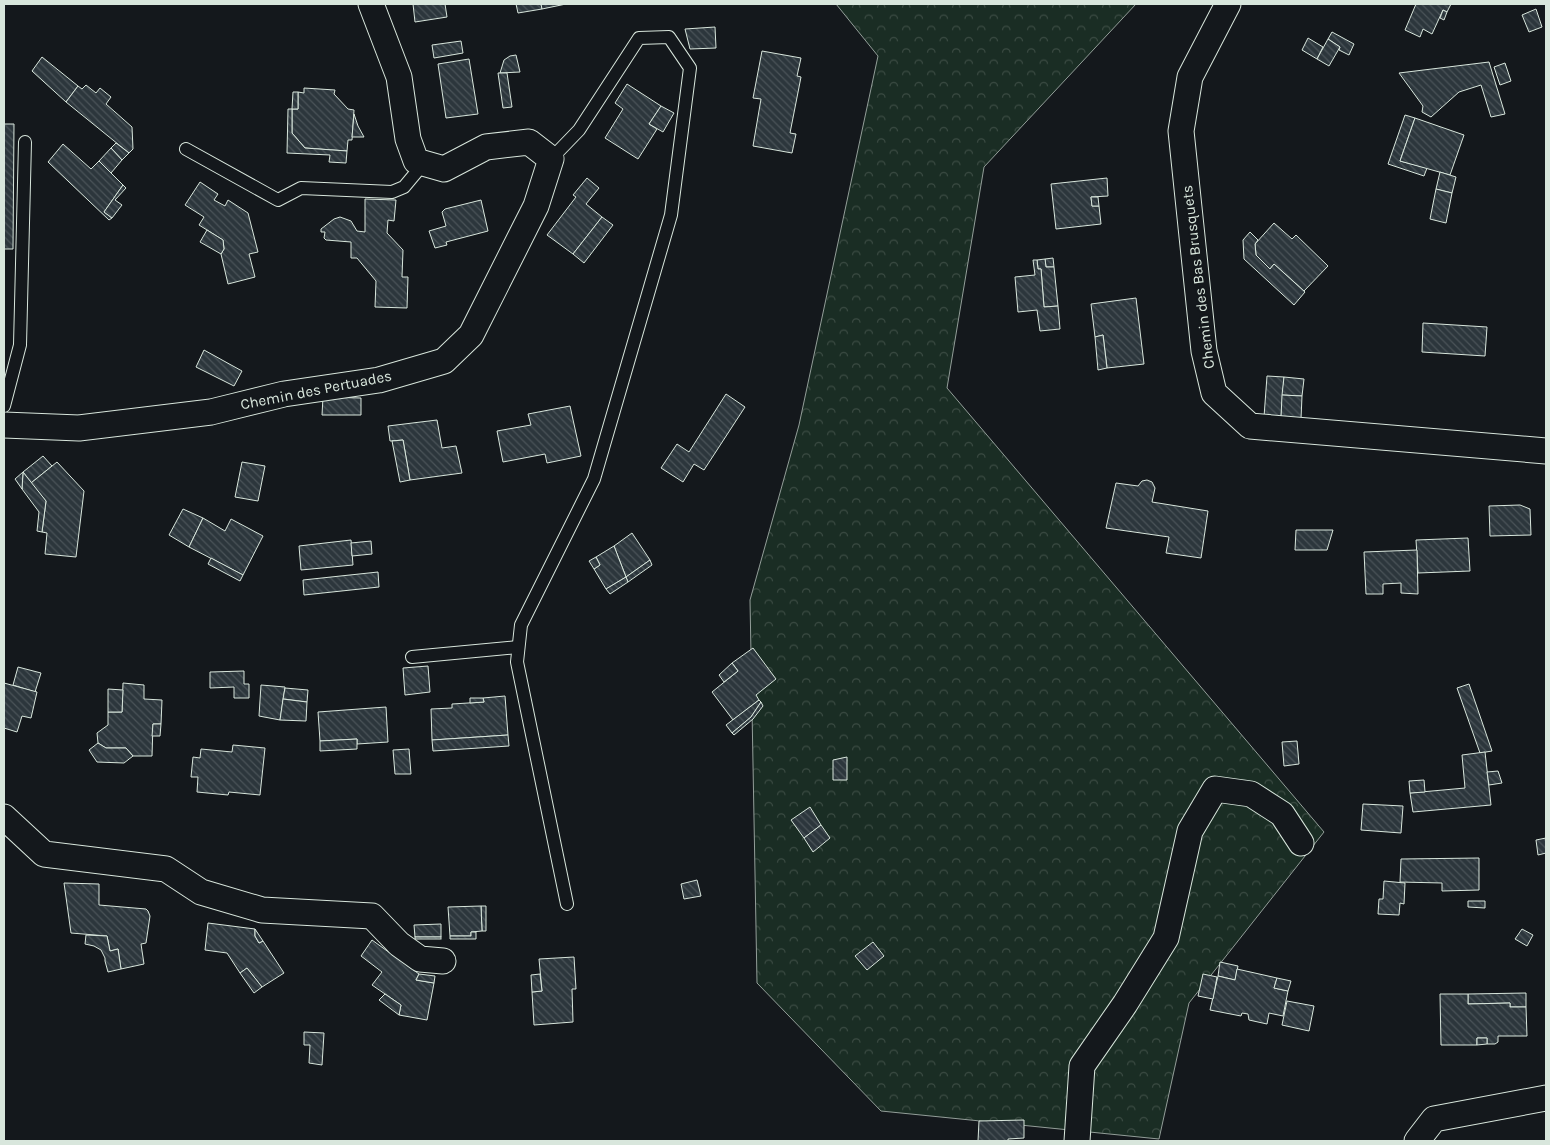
<svg xmlns="http://www.w3.org/2000/svg" width="1550" height="1145" font-family="Karla,sans-serif">
<defs>
<pattern id="forest-crowns" width="20" height="18" patternUnits="userSpaceOnUse" patternTransform="scale(1.25)"><rect width="20" height="18" fill="#1a2d24"/><path d="M2 6a3 3 0 1 1 6 0M12 15a3 3 0 1 1 6 0" fill="none" stroke="#3b4b43"/></pattern>
<pattern id="building-back-hatch" width="6" height="6" patternUnits="userSpaceOnUse" patternTransform="scale(1.25)"><rect width="6" height="6" fill="#2c363c"/><path d="M-1 5l2 2M0 0l6 6M5-1l2 2" fill="none" stroke="#4a5358"/></pattern>
</defs>
<rect width="100%" height="100%" fill="#14181c"/>
<polygon fill="url(#forest-crowns)" stroke="#939e99" points="836,4 1136,4 984,167 947,388 1324,832 1189,1003 1159,1139 881,1111 757,983 750,600 799,425 878,56"/>
<g fill="url(#building-back-hatch)" stroke="#d8e6dc">
<polygon points="413,4 445,4 447,17 415,22"/>
<polygon points="516,4 541,4 542,9 518,13"/>
<polygon points="541,4 566,4 542,9"/>
<polygon points="1416,4 1451,4 1447,12 1443,10 1432,34 1423,29 1420,37 1405,30"/>
<polygon points="1536,9 1542,27 1529,32 1522,15"/>
<polygon points="1443,10 1447,12 1444,20 1440,18"/>
<polygon points="715,27 716,48 690,49 685,29"/>
<polygon points="1332,32 1354,44 1349,55 1339,50 1340,47 1328,39"/>
<polygon points="1308,38 1323,47 1317,59 1302,50"/>
<polygon points="1328,39 1340,47 1329,66 1317,59"/>
<polygon points="461,41 463,53 434,58 432,45"/>
<polygon points="762,51 801,58 797,76 801,77 790,133 796,134 792,153 753,146 761,99 753,98"/>
<polygon points="516,55 520,72 500,73 504,60 510,56"/>
<polygon points="42,57 78,86 66,102 32,71"/>
<polygon points="469,59 478,114 446,118 438,64"/>
<polygon points="1489,62 1505,114 1491,117 1481,85 1459,92 1431,117 1422,112 1423,106 1399,73"/>
<polygon points="1505,63 1511,81 1500,85 1494,67"/>
<polygon points="498,73 507,73 512,107 503,108"/>
<polygon points="627,84 661,106 649,124 657,129 638,159 605,138 623,109 615,103"/>
<polygon points="86,85 96,93 100,88 111,97 106,104 132,127 133,149 129,153 66,102 78,86 82,89"/>
<polygon points="304,88 335,90 334,94 348,109 354,110 352,140 348,140 347,151 305,148 292,133 292,109 298,109 298,92 304,93"/>
<polygon points="293,92 298,92 298,109 292,109"/>
<polygon points="661,106 674,113 663,132 649,124"/>
<polygon points="288,109 292,109 292,133 305,148 347,151 346,163 329,162 330,155 287,153"/>
<polygon points="354,114 358,126 364,137 352,137"/>
<polygon points="1405,115 1415,118 1400,161 1427,168 1424,176 1388,164"/>
<polygon points="1415,118 1464,135 1450,175 1400,161"/>
<polygon points="4,124 14,124 13,249 4,249"/>
<polygon points="116,143 129,153 122,160 111,148"/>
<polygon points="63,144 91,169 99,161 123,185 104,212 112,218 109,220 48,162"/>
<polygon points="111,148 122,160 111,173 99,161"/>
<polygon points="1440,172 1456,177 1452,193 1436,189"/>
<polygon points="587,178 599,188 586,204 602,217 573,254 547,235 576,197 573,195"/>
<polygon points="1107,178 1108,196 1091,197 1092,206 1099,206 1101,224 1056,229 1051,184"/>
<polygon points="200,182 218,194 214,200 225,206 228,200 248,213 258,252 249,254 255,277 228,284 221,254 224,249 223,240 199,225 204,217 185,205"/>
<polygon points="123,185 126,188 115,200 122,205 112,218 104,212"/>
<polygon points="1436,189 1452,193 1446,223 1430,219"/>
<polygon points="1091,197 1098,197 1099,206 1092,206"/>
<polygon points="365,199 396,200 394,221 388,220 387,233 403,250 402,277 408,277 407,308 375,307 376,281 357,258 351,258 351,242 326,240 324,238 325,232 321,232 321,229 334,219 340,217 351,221 357,231 365,232"/>
<polygon points="481,200 488,231 446,242 447,245 435,248 429,231 446,226 442,212 445,209"/>
<polygon points="602,217 613,225 584,263 573,254"/>
<polygon points="1274,223 1292,239 1296,235 1328,266 1304,291 1274,264 1270,269 1256,255 1255,244"/>
<polygon points="207,230 223,240 224,249 221,254 200,242"/>
<polygon points="1250,232 1258,240 1255,244 1256,255 1270,269 1274,264 1305,292 1294,305 1244,259 1243,240"/>
<polygon points="1053,258 1054,267 1046,267 1045,259"/>
<polygon points="1045,259 1046,267 1054,267 1058,306 1044,307 1041,269 1038,269 1037,260"/>
<polygon points="1033,260 1037,260 1038,269 1041,269 1044,307 1058,306 1060,329 1040,331 1037,310 1018,312 1015,277 1035,275"/>
<polygon points="1136,298 1144,364 1107,368 1103,335 1095,337 1091,304"/>
<polygon points="1423,323 1487,327 1485,356 1422,352"/>
<polygon points="1103,335 1107,368 1098,370 1095,337"/>
<polygon points="204,350 242,371 234,386 196,367"/>
<polygon points="1267,376 1284,377 1281,418 1264,417"/>
<polygon points="1284,377 1304,379 1302,396 1282,395"/>
<polygon points="726,394 745,407 704,470 694,464 683,482 661,468 677,444 689,452"/>
<polygon points="1282,395 1302,396 1301,419 1281,418"/>
<polygon points="323,397 361,398 361,415 322,415"/>
<polygon points="570,406 581,456 547,463 545,454 503,462 497,431 531,425 528,414"/>
<polygon points="437,420 442,448 456,446 462,473 410,480 403,440 390,441 388,426"/>
<polygon points="403,440 410,480 400,482 392,441"/>
<polygon points="43,456 52,466 31,483 23,472"/>
<polygon points="57,462 84,491 76,557 45,554 47,533 42,532 46,501 31,483"/>
<polygon points="242,462 265,466 258,501 235,497"/>
<polygon points="23,472 46,501 42,532 37,531 39,512 22,489"/>
<polygon points="23,472 22,489 15,479"/>
<polygon points="1147,480 1152,482 1155,488 1152,502 1208,511 1201,558 1166,553 1169,537 1106,528 1116,483 1138,486 1142,481"/>
<polygon points="1520,505 1530,509 1531,535 1490,536 1489,506"/>
<polygon points="183,509 203,518 189,547 169,535"/>
<polygon points="203,518 225,531 231,519 263,536 243,575 189,547"/>
<polygon points="1296,530 1333,530 1327,550 1295,550"/>
<polygon points="632,533 650,560 626,577 614,546"/>
<polygon points="1468,538 1470,571 1418,573 1416,540"/>
<polygon points="351,540 353,565 301,570 299,546"/>
<polygon points="371,541 372,554 352,556 351,543"/>
<polygon points="614,546 626,577 606,589 594,569 600,565 596,557"/>
<polygon points="1417,550 1418,594 1401,593 1401,583 1383,584 1383,594 1366,594 1364,552"/>
<polygon points="596,557 600,565 594,569 589,561"/>
<polygon points="211,558 243,575 240,581 208,564"/>
<polygon points="650,560 652,565 628,582 626,577"/>
<polygon points="378,572 379,587 304,595 303,580"/>
<polygon points="626,577 628,582 610,594 606,589"/>
<polygon points="753,648 776,679 756,695 759,700 733,720 712,692 738,671 732,663"/>
<polygon points="732,663 738,671 724,682 719,675"/>
<polygon points="428,666 430,692 405,695 403,668"/>
<polygon points="18,667 41,673 35,692 13,685"/>
<polygon points="244,671 244,684 249,684 249,698 234,698 234,687 210,688 210,672"/>
<polygon points="4,683 37,692 31,718 22,716 17,732 4,728"/>
<polygon points="123,683 144,685 144,699 162,700 161,724 153,724 152,756 133,756 126,748 106,748 98,743 97,733 108,725 108,712 122,712"/>
<polygon points="1469,684 1492,751 1480,753 1457,688"/>
<polygon points="261,685 285,687 280,720 259,716"/>
<polygon points="285,688 308,690 307,702 283,699"/>
<polygon points="108,689 123,690 122,712 108,712"/>
<polygon points="505,696 508,735 432,740 431,709 452,708 452,704 484,702 483,698"/>
<polygon points="470,698 483,698 484,702 470,703"/>
<polygon points="283,699 307,702 306,721 280,720"/>
<polygon points="759,700 761,702 751,717 732,733 726,725"/>
<polygon points="761,702 763,706 753,719 734,735 732,733 751,717"/>
<polygon points="386,707 388,742 357,744 357,739 320,741 318,712"/>
<polygon points="153,724 161,724 160,736 152,736"/>
<polygon points="508,735 509,746 433,751 432,740"/>
<polygon points="357,739 357,749 320,751 320,741"/>
<polygon points="1297,741 1299,764 1284,766 1282,742"/>
<polygon points="98,743 106,748 126,748 133,756 124,763 97,762 89,750"/>
<polygon points="233,745 265,748 260,795 229,792 228,795 197,792 198,777 191,777 193,757 200,758 201,749 232,752"/>
<polygon points="409,749 411,774 395,774 393,750"/>
<polygon points="1485,752 1491,805 1413,812 1410,793 1465,788 1462,755"/>
<polygon points="847,757 847,780 833,780 833,760"/>
<polygon points="1498,771 1502,783 1489,785 1487,772"/>
<polygon points="1424,780 1425,792 1410,793 1409,781"/>
<polygon points="1363,804 1403,806 1401,833 1361,830"/>
<polygon points="810,807 821,825 804,838 791,820"/>
<polygon points="821,825 830,838 813,852 804,838"/>
<polygon points="1546,838 1546,855 1546,853 1538,855 1536,840"/>
<polygon points="1479,858 1479,890 1442,891 1442,883 1400,882 1401,859"/>
<polygon points="697,880 701,896 684,899 681,884"/>
<polygon points="1384,881 1405,883 1404,904 1400,903 1399,915 1378,914 1379,899 1383,899"/>
<polygon points="64,883 99,884 99,905 146,909 148,911 150,916 146,943 141,944 144,964 121,969 118,949 110,951 107,936 71,933"/>
<polygon points="1468,901 1485,901 1485,908 1468,907"/>
<polygon points="481,906 486,906 486,931 482,931"/>
<polygon points="481,906 482,931 471,932 471,936 450,936 448,907"/>
<polygon points="208,923 255,929 255,936 259,943 263,941 284,973 262,987 247,968 240,973 227,953 205,950"/>
<polygon points="441,924 441,937 415,937 414,925"/>
<polygon points="255,929 263,941 259,943 255,936"/>
<polygon points="1522,929 1533,935 1527,946 1515,939"/>
<polygon points="471,932 476,932 476,939 450,939 450,936 471,936"/>
<polygon points="86,935 107,936 110,951 118,949 121,969 108,972 105,961 105,958 101,950 94,946 85,944"/>
<rect x="415" y="937" width="26" height="2"/>
<polygon points="372,940 419,974 416,980 434,983 427,1020 399,1015 401,1005 372,985 382,972 361,956"/>
<polygon points="873,942 884,956 867,970 855,956"/>
<polygon points="574,957 576,989 572,989 573,1022 534,1025 532,992 542,991 539,959"/>
<polygon points="1220,962 1238,966 1235,980 1218,976"/>
<polygon points="247,968 262,987 254,993 240,973"/>
<polygon points="1237,969 1277,978 1274,988 1288,991 1283,1016 1269,1013 1267,1024 1249,1020 1248,1014 1242,1013 1241,1016 1210,1010 1218,976 1235,980"/>
<polygon points="419,974 435,976 434,983 416,980"/>
<polygon points="540,974 542,991 532,992 531,975"/>
<polygon points="1203,974 1217,977 1213,999 1198,996"/>
<polygon points="1277,978 1291,981 1288,991 1274,988"/>
<polygon points="1526,993 1526,1007 1510,1007 1510,1003 1468,1004 1468,994"/>
<polygon points="385,994 401,1005 399,1015 379,1000"/>
<polygon points="1440,994 1468,994 1468,1004 1510,1003 1510,1007 1526,1007 1527,1036 1498,1036 1498,1042 1495,1044 1487,1044 1487,1038 1477,1038 1477,1045 1441,1045"/>
<polygon points="1287,1001 1314,1006 1309,1031 1282,1025"/>
<polygon points="304,1032 324,1033 322,1065 309,1063 310,1045 304,1045"/>
<polygon points="1477,1038 1487,1038 1487,1044 1477,1045"/>
<polygon points="1024,1120 1024,1138 1008,1139 1008,1141 978,1141 979,1121"/>
</g>
<g fill="none" stroke-linecap="round" stroke-linejoin="round">
<g stroke="#d8e6dc" stroke-width="14">
<g id="lane">
<polyline points="186,149 278,200 301,188 392,192 404,187 424,163"/>
<polyline points="551,159 579,130 639,38 669,37 690,68 671,215 594,479 521,625 517,662 567,904"/>
<polyline points="4,406 20,345 25,142"/>
<polyline points="412,657 518,647"/>
</g>
</g>
<g stroke="#d8e6dc" stroke-width="27">
<g id="street">
<polyline points="1228,4 1190,77 1181,131 1204,351 1214,393 1250,426 1546,451"/>
<polyline points="4,425 79,428 211,412 284,394 379,380 444,361 471,335 536,206 551,159 529,142 486,147 444,169 416,161 408,139 399,77 371,4"/>
<polyline points="4,817 44,854 166,869 201,892 262,910 372,916 399,944 420,959 443,961"/>
<polyline points="1077,1141 1082,1066 1125,1004 1166,938 1190,831 1215,789 1251,794 1282,814 1301,843"/>
<polyline points="1417,1141 1434,1119 1546,1098"/>
</g>
</g>
<use href="#lane" stroke="#14181c" stroke-width="12"/>
<use href="#street" stroke="#14181c" stroke-width="25"/>
</g>
<g text-anchor="middle" stroke-width="4" stroke-linejoin="round" paint-order="stroke">
<g font-size="15" fill="#d8e6dc" stroke="#14181c">
<text transform="translate(1198 277) rotate(-97)" y="5">Chemin des Bas Brusquets</text>
<text transform="translate(316 390) rotate(-11)" y="5">Chemin des Pertuades</text>
</g>
</g>
<rect width="1550" height="1145" fill="none" stroke="#d8e6dc" stroke-width="10"/>
</svg>
